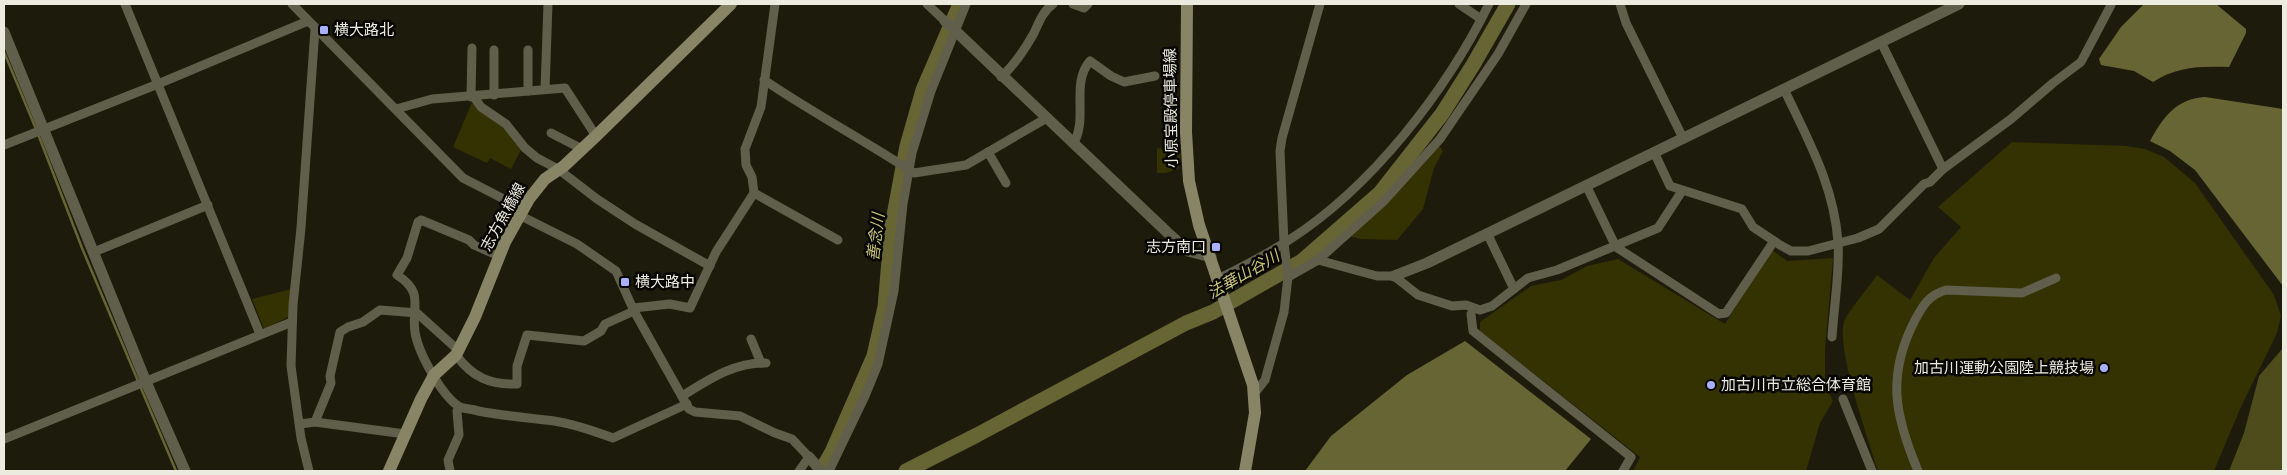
<svg xmlns="http://www.w3.org/2000/svg" width="2287" height="475" font-family="'Noto Serif','Noto Sans JP',serif">
<rect width="100%" height="100%" fill="#1d1c0c"/>
<g fill="#343102">
<polygon points="473,100 494,116 522,148 511,169 490,158 487,163 453,147"/>
<path d="M2012 142 2126 146 2145 149 2164 157 2195 183 2274 295 2281 316 2277 333 2240 409 2214 471H1878C1869 441 1836 349 1844 322 1847 312 1870 286 1877 275L1910 300 1934 258 1961 227 1938 207Z"/>
<polygon points="1436,147 1440,147 1443,151 1434,168 1423,209 1397,240 1361,239 1348,236"/>
<polygon points="1157,148 1180,151 1181,161 1178,169 1166,173 1157,173"/>
<polygon points="1772,250 1787,261 1833,258 1825,349 1825,384 1833,401 1820,423 1806,471 1633,471 1640,457 1480,331 1480,322 1531,286 1561,280 1587,266 1618,259 1725,324"/>
<polygon points="291,289 288,317 264,329 252,299"/>
</g>
<polygon fill="#4f4c1b" points="2283,348 2283,471 2229,471 2244,433 2259,376"/>
<g fill="#686534">
<path d="M2144 4H2216L2246 29V33L2229 67C2201 66 2177 66 2153 82L2134 71 2101 65 2099 59 2121 27Z"/>
<path d="M2205 97 2283 109V286L2195 170 2170 151 2150 141C2163 118 2175 99 2205 97Z"/>
<polygon points="1465,341 1591,439 1565,471 1305,471 1331,436 1407,375"/>
</g>
<g fill="none" stroke-linecap="round" stroke-linejoin="round">
<g stroke="#686534" stroke-width="2.5">
<polyline points="4,52 36,129"/>
<polyline points="38,134 82,248 138,381"/>
<polyline points="140,386 176,471"/>
</g>
<g stroke="#686534" stroke-width="15">
<polyline points="821,471 832,452 874,356 885,307 892,226 907,146 923,90 960,4"/>
<polyline points="906,471 977,435 1186,323 1213,312 1302,261 1380,193 1442,114 1473,65 1508,4"/>
</g>
<g stroke="#605f4b" stroke-width="9">
<polyline points="125,4 260,334"/>
<polyline points="292,4 463,178 523,209"/>
<polyline points="927,4 945,21"/>
<polyline points="1073,4 1084,8 1088,4"/>
<polyline points="1459,4 1481,19"/>
<polyline points="1620,4 1626,23 1683,138"/>
<polyline points="1881,42 1943,169"/>
<polyline points="528,50 528,91"/>
<path d="M1001 77C1015 65 1025 49 1034 33 1039 22 1043 11 1053 4"/>
<path d="M764 80C813 113 865 141 914 173L966 165 1045 119"/>
<polyline points="545,89 548,4"/>
<path d="M1784 89C1808 140 1834 185 1838 242 1840 273 1834 305 1832 337"/>
<polyline points="494,95 494,50"/>
<polyline points="471,97 472,48"/>
<polyline points="474,97 481,107 506,124 525,148 537,158 558,169 597,199 635,224 710,266"/>
<polyline points="396,109 432,99 565,88 596,136"/>
<polyline points="551,133 582,149"/>
<path d="M1073 144C1089 119 1070 84 1090 61L1111 76 1124 82 1155 76"/>
<polyline points="4,145 158,84 308,21"/>
<polyline points="988,152 1006,183"/>
<polyline points="1654,152 1670,186 1742,209 1753,227 1780,245 1791,251 1808,251 1858,238 1879,229 1924,184 1930,182 1943,169 2011,119 2053,83 2081,62 2111,5 2110,4"/>
<polyline points="1586,185 1616,247 1719,314 1726,313 1774,241"/>
<polyline points="754,193 838,240"/>
<polyline points="521,216 577,244 616,271 634,311 689,409 695,412 740,416 775,433 792,439 809,457 799,471"/>
<polyline points="1487,233 1514,289"/>
<polyline points="94,252 208,205"/>
<path d="M499 256 474 245 469 240 421 220 418 222 407 258 397 275C425 293 411 306 415 332 418 352 442 397 460 407 465 409 473 409 478 411 504 416 529 418 554 421 574 424 594 431 613 438L687 404"/>
<polyline points="1318,260 1383,202 1440,139 1498,54 1526,4"/>
<polyline points="1288,277 1318,260 1377,276 1394,276 1418,295 1452,306 1466,305 1480,310 1492,306 1528,278 1557,270 1658,228 1682,191"/>
<path d="M1218 279C1242 267 1266 255 1289 240 1372 187 1446 91 1489 4"/>
<polyline points="633,308 670,304 690,308 716,252 754,193 752,177 746,165 745,149 761,107 775,4"/>
<polyline points="1471,314 1473,331 1631,457 1623,471"/>
<polyline points="751,339 761,363"/>
<path d="M456 355C472 377 490 385 517 384V366L527 335 584 341 601 331 605 324 634 311"/>
<polyline points="1254,394 1265,380 1284,312 1288,277 1284,243 1280,151 1282,138 1320,4"/>
<path d="M682 396C708 380 734 362 766 363"/>
<polyline points="1843,399 1872,471"/>
<polyline points="315,422 331,383 330,376 340,332 348,327 363,322 380,310 417,313 458,350"/>
<polyline points="300,424 315,422 405,434"/>
<polyline points="4,439 292,322"/>
<polyline points="309,471 301,438 291,366 293,305 301,228 315,29"/>
<polyline points="450,471 448,460 459,435 457,411"/>
<polyline points="829,471 865,396 878,364 894,291 903,204 912,153 931,91 966,4"/>
<path d="M1918 471C1895 416 1886 376 1915 320 1923 305 1929 295 1946 290L2022 293 2056 278"/>
</g>
<g stroke="#605f4b" stroke-width="11">
<polyline points="945,21 1168,233 1188,251 1211,257"/>
<polyline points="4,32 146,382 185,471"/>
<polyline points="1394,276 1427,263 1959,4"/>
<polyline points="809,457 821,471"/>
</g>
<g stroke="#878565" stroke-width="12">
<polyline points="1187,4 1186,132 1189,181 1199,225 1253,385 1255,413 1245,471"/>
<polyline points="389,471 421,399 434,375 456,355 475,317 505,242 529,199 545,179 564,166 596,136 731,4"/>
</g>
</g>
<g fill="#a9b0fc" stroke="#070602" stroke-width="2">
<rect x="319" y="25" width="10" height="10" rx="2.5"/>
<rect x="1211" y="242" width="10" height="10" rx="2.5"/>
<rect x="620" y="277" width="10" height="10" rx="2.5"/>
<circle cx="2104" cy="368" r="5"/>
<circle cx="1711" cy="385" r="5"/>
</g>
<g text-anchor="middle" stroke-width="5" stroke-linejoin="round" paint-order="stroke">
<g font-size="15" fill="#ebebe0" stroke="#070602" text-anchor="start">
<text x="334" y="35">横大路北</text>
<text x="1206" y="252" text-anchor="end">志方南口</text>
<text x="635" y="287">横大路中</text>
<text x="2094" y="373" text-anchor="end">加古川運動公園陸上競技場</text>
<text x="1721" y="390">加古川市立総合体育館</text>
</g>
<g font-size="15" fill="#ebebe0" stroke="#070602">
<text transform="translate(1171 108) rotate(-91)" y="5">小原宝殿停車場線</text>
<text transform="translate(503 217) rotate(-61)" y="5">志方魚橋線</text>
</g>
<g font-size="16" font-style="italic" fill="#c7c276" stroke="#070602">
<text transform="translate(875 237) rotate(-83)" y="6">善念川</text>
<text transform="translate(1243 274) rotate(-30)" y="6">法華山谷川</text>
</g>
</g>
<rect width="2287" height="475" fill="none" stroke="#ebebe0" stroke-width="10"/>
</svg>
